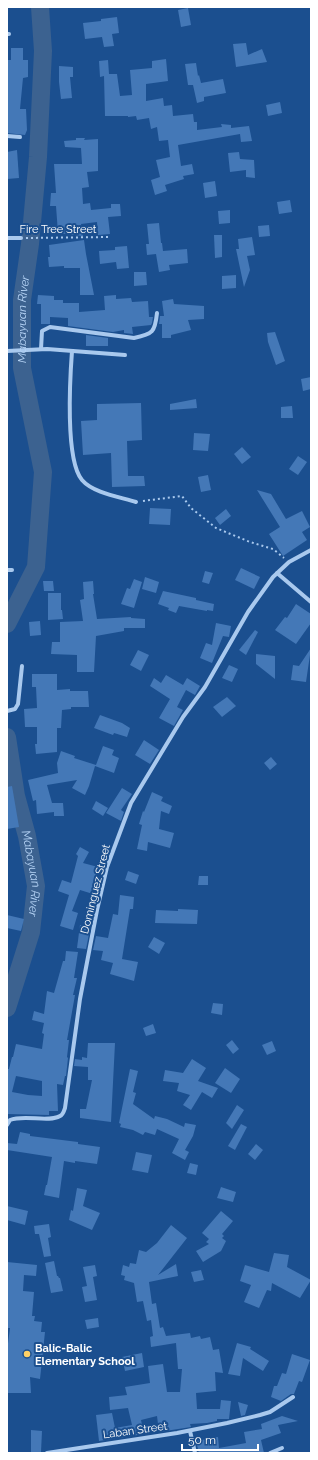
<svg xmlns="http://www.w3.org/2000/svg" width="318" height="1460" font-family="Raleway,sans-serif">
<rect width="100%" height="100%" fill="#1b4f8f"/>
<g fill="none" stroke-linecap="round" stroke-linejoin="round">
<g stroke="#3c6290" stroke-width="18">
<path id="s1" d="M7 624 36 567 43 472 22 368V300L30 244 38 157 43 51 40 7"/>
<path id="s2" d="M7 737 16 796 27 836 36 886 31 932 7 1008"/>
</g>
</g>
<g fill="#4478b7" fill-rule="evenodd">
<polygon points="188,8 191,25 181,27 178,10"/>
<polygon points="117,17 119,33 112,34 114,46 104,47 102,37 85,39 83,23 101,21 101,19"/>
<polygon points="246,43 248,55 262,49 267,62 236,67 233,44"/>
<polygon points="11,48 23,48 23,60 28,60 28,77 23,78 20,109 26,109 27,130 25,135 7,133 7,60 11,60"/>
<polygon points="166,59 168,81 146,84 146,101 163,98 164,106 172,105 173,116 193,114 194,122 197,122 197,130 222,127 221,124 231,125 231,128 249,126 252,141 241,142 240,134 178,145 181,166 192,164 194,174 183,176 184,179 165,185 167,191 155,195 151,180 160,177 156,160 170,157 168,140 159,141 157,127 151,129 149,118 137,120 136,116 128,117 128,116 105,116 104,76 100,77 99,61 108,60 109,74 117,74 120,96 132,95 130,70 152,68 152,61"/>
<polygon points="196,63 198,76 199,75 201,83 223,79 226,93 204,97 204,101 197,103 193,85 188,85 185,64"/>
<polygon points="59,66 73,67 73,77 70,77 72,98 61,99 59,82"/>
<polygon points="280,102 282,113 268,116 266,105"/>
<polygon points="76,138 85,138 84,140 98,139 98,171 87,172 89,187 82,188 83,204 90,203 91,210 111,208 111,204 120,204 121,216 108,217 110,234 98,235 97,222 81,224 83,236 58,233 56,206 50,206 51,193 56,193 54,164 82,164 81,148 65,147 64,141 76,140"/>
<polygon points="17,150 19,178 7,179 7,152"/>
<polygon points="239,152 240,159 254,160 255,178 246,177 246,170 230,172 228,153"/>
<polygon points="215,181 217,196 205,198 203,183"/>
<polygon points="290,200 292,212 279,214 277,202"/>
<polygon points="230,210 230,223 219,224 218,211"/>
<polygon points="159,223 161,243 162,243 163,251 187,249 188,263 169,265 170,270 159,272 156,254 147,255 146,244 149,244 147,224"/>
<polygon points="269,225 270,236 259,237 258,226"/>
<polygon points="214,235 222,235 222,257 215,258"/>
<polygon points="252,237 255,255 247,256 250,270 244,287 236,249 239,249 238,239"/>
<polygon points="84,240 86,254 94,295 80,295 80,268 64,268 64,266 49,267 48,257 50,257 49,245"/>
<polygon points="127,246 129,268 117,269 116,262 100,264 99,251 115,250 115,247"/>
<polygon points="134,272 146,272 147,285 134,286"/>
<polygon points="236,275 236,288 222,289 222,276"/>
<polygon points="38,295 54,296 54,300 63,300 63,303 79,303 79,312 105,310 104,296 116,295 116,299 131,298 132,302 148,301 149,317 153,317 152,323 151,325 132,327 133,334 124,333 124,330 113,332 68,326 68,318 50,317 50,324 41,324 41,304 37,304"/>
<polygon points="173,299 174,304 204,306 204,319 188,320 191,330 171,335 171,338 162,338 162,324 159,324 160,316 164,316 162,301"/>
<polygon points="275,332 285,361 276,365 268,342 267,333"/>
<polygon points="86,335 108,338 108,346 86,346"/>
<polygon points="311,377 311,389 303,391 301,379"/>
<polygon points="196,399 197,408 170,410 170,404"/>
<polygon points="141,403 142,440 127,441 128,476 144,476 145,486 112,487 111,453 83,455 81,421 97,420 97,404"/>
<polygon points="292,406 293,418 281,418 281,407"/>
<polygon points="194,433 210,434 208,451 193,450"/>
<polygon points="242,447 251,457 242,464 234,454"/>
<polygon points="298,456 307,462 298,475 289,469"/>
<polygon points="208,475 211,490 201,492 198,477"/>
<polygon points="257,490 271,494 286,519 302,511 310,527 302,532 307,540 283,556 269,534 280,527"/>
<polygon points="150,508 171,509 170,525 149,524"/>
<polygon points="226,509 231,516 220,525 215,518"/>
<polygon points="241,568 260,577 254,589 235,580"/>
<polygon points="205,571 213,573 209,584 202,582"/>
<polygon points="145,577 159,582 156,593 142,589"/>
<polygon points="134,579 142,582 134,608 121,604 127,588 130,589"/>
<polygon points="43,581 53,581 54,591 44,591"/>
<polygon points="93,581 94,594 93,594 97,619 131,617 131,618 145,619 145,628 124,628 124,631 96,636 94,672 77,672 77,655 51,654 52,642 60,642 60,622 83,621 80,600 84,599 83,582"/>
<polygon points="163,591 196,598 196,600 214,604 213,611 207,610 207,611 179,606 176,613 168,610 169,608 158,604"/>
<polygon points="48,593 61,593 61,610 62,610 63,619 48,620"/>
<polygon points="296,604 311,614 311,623 296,644 275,630 285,617 287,618"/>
<polygon points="40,621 41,635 30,636 29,622"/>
<polygon points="216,623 231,626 229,637 223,636 212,663 200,658 206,643 212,645"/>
<polygon points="255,630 258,632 246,655 239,650"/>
<polygon points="311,648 306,682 291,680 293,665 299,666"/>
<polygon points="138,650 149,655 141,671 130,665"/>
<polygon points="256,654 275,656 275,679 256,664"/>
<polygon points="229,665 238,669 232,682 222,678"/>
<polygon points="32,674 57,674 57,690 70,689 70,691 88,691 89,707 71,707 71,709 62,710 61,728 57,728 57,752 36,754 35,744 37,744 37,727 25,727 24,709 37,708 36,687 32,687"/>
<polygon points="166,675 183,685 187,678 200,686 195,695 186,690 177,707 183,710 174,726 159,718 170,699 150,686 154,678 161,683"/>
<polygon points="227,697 236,706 222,717 213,707"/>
<polygon points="100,715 122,723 130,728 127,737 114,733 113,735 94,728"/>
<polygon points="144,740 159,750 150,764 135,755"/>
<polygon points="103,746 114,750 112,755 119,758 114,773 95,766 89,786 85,795 72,788 77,780 47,785 52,803 63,803 64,816 54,816 54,812 37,814 36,800 33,801 28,780 58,773 57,763 61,751 75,756 74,758 96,765"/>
<polygon points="271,757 277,764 270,770 264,763"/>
<polygon points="12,786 19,827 7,829 7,787"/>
<polygon points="122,788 132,794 121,810 124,812 121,821 106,813"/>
<polygon points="152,792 163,797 161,801 172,806 169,814 161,811 159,829 174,833 170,848 148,842 147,851 137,849 142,825 139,824 143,811 144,812"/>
<polygon points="96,801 108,808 103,816 92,809"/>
<polygon points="80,847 89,852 83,863 98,867 94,884 96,884 93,894 80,890 72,911 78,913 73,930 60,926 69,895 58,891 62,880 71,883 78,856 76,854"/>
<polygon points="128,871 139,875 136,884 125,880"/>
<polygon points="199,876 208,876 208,885 198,885"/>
<polygon points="120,895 134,897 133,909 130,909 122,959 138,962 134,981 110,974 113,963 101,960 103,951 93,950 96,936 108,938 113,914 118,915"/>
<polygon points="178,909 198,910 197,924 155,923 156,910 178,911"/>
<polygon points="7,915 24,919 21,931 7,928"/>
<polygon points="80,925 90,929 86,949 77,948"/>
<polygon points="154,937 165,943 159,954 148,947"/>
<path d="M66 951 78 952 74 978H77L73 995H75L67 1040H69L67 1057 68 1058 66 1076H65L63 1085 57 1084 58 1111H49V1115L7 1114V1069H9L12 1057H13L16 1044 42 1049 44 1034 42 1033 44 1023 32 1020 34 1011 44 1014 47 991 54 993 63 961H65ZM16 1076 42 1081V1096L28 1095 12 1092Z"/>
<polygon points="213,1003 223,1004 222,1015 211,1013"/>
<polygon points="153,1024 156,1033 146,1036 143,1028"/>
<polygon points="232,1040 239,1049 233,1054 226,1045"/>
<polygon points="272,1041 276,1051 267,1055 262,1045"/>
<polygon points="88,1043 115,1043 111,1122 80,1118 80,1109 86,1109 92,1080 88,1080 88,1067 74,1066 75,1059 82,1060 82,1057 87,1058"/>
<polygon points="192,1059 206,1068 198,1081 218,1088 212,1098 202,1092 191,1110 183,1105 190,1095 177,1091 179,1083 163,1081 165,1070 183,1073"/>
<polygon points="225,1068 240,1079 231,1093 215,1083"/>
<polygon points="130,1069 138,1071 133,1092 136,1093 133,1104 154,1119 155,1116 167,1119 184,1127 185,1123 196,1125 193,1136 185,1150 189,1152 185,1160 172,1153 179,1139 157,1129 155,1135 145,1132 143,1135 133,1130 120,1127 121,1124 119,1123"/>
<polygon points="237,1105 244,1110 232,1129 226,1123"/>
<polygon points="241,1124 247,1127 235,1150 228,1146"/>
<polygon points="20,1132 30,1134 30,1136 78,1142 78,1144 100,1147 97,1164 75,1161 75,1163 64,1161 59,1198 44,1195 46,1185 47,1185 52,1157 7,1150 7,1143 17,1144"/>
<polygon points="256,1144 263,1150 255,1160 248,1154"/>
<polygon points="136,1152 152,1155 148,1173 132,1170"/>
<polygon points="190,1163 198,1165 196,1175 187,1173"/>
<polygon points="221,1187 236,1192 233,1202 217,1198"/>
<polygon points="77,1188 87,1190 83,1206 100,1213 92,1230 69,1220 71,1210 73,1211"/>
<polygon points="7,1206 28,1211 25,1225 7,1220"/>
<polygon points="221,1211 233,1221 222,1234 224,1236 222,1238 226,1241 221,1251 203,1262 196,1251 209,1244 206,1242 209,1239 202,1233"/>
<polygon points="49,1224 51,1237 48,1238 51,1256 44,1257 39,1234 35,1234 34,1226"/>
<polygon points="171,1225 187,1238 158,1275 176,1264 178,1276 149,1282 152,1304 156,1303 160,1328 163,1327 166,1336 190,1333 191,1338 200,1336 201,1339 210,1337 213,1350 219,1349 223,1373 215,1372 216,1391 196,1393 197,1409 220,1409 221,1400 231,1401 229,1419 217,1419 217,1421 207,1423 190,1424 191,1427 159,1432 157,1416 141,1420 144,1434 99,1441 96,1415 112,1413 115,1428 132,1425 128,1408 110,1410 109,1397 127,1395 125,1387 150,1383 148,1366 163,1364 167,1392 180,1392 182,1369 178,1369 176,1343 151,1347 150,1337 153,1336 151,1320 147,1321 143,1301 137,1302 134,1283 124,1280 125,1276 121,1275 123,1265 129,1267 130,1263 136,1264 139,1250 146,1252 157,1243"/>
<polygon points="274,1253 289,1255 287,1267 311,1280 300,1298 272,1283 271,1291 267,1290 259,1308 244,1302 251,1285 240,1281 245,1265 269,1272"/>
<polygon points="54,1261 57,1276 58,1276 59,1278 60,1278 63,1291 51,1293 45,1263"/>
<polygon points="7,1262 37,1265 36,1276 24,1275 23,1291 34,1292 32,1316 35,1316 34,1321 42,1322 41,1332 45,1332 40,1379 30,1377 31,1393 7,1393 7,1351 10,1328 7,1328"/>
<polygon points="95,1265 97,1276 93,1277 97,1300 85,1302 82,1287 87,1286 83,1267"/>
<polygon points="201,1270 204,1280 194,1282 191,1272"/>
<polygon points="98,1318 99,1327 87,1329 85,1320"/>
<polygon points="237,1343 251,1347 250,1349 269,1361 263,1371 243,1358 240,1376 228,1374"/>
<polygon points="142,1353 144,1367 125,1371 122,1357"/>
<polygon points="292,1354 310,1360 302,1382 299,1381 294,1394 291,1394 281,1401 271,1397 274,1386 277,1386 282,1373 286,1374"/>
<polygon points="238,1402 248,1405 245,1415 241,1416"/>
<polygon points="282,1416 298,1421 278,1425 281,1433 261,1440 264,1453 199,1453 196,1441 218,1437 219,1448 246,1443 244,1432 262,1429 261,1424"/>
<polygon points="31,1430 42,1431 41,1452 31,1452"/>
</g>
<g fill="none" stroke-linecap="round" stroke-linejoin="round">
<g stroke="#a9c9ee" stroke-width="2" stroke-dasharray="2 3" stroke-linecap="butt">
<polyline points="26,238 110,237"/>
<polyline points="143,501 182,496 191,508 216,528 250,542 273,549 284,558"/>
</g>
<g stroke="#a9c9ee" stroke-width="4">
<polyline points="7,34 9,34"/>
<polyline points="7,136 20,137"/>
<polyline points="7,238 21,238"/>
<path d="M41 349 42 331 50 327 134 338C153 334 155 332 157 313"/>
<polyline points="7,351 47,349 125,355"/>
<path d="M72 351C70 378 65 460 82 480 93 493 120 497 136 502"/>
<polyline points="7,570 12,570"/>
<polyline points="277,573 311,602"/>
<polyline points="7,711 15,709 18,704 22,666"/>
<path d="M7 1125 10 1120C25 1114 48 1123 60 1116 63 1115 64 1111 65 1108L80 999 97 910 107 867 131 803 183 717 205 687 248 612 273 577 289 562 311 550"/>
<polyline points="190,1431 195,1453"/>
<polyline points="47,1453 177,1433 227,1423 260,1415 270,1412 293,1397"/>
<polyline points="270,1453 282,1448"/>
</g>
</g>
<circle fill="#ffd166" stroke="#1b4f8f" stroke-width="1.5" cx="27" cy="1354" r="4"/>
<g text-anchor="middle" stroke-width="4" stroke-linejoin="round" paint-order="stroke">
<g font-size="11" fill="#fff" stroke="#1b4f8f">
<text x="58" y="233">Fire Tree Street</text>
<text transform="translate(95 889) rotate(-76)" y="4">Dominguez Street</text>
<text transform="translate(135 1430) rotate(-8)" y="4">Laban Street</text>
</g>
<g font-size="11" font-weight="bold" fill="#fff" stroke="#1b4f8f" text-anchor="start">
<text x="35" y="1352">Balic-Balic<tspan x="35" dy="13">Elementary School</tspan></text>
</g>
<g font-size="12" font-style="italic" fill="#b5d3f5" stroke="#1b4f8f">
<text dy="4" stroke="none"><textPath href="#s1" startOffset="314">Mabayuan River</textPath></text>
<text dy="4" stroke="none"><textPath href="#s2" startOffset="139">Mabayuan River</textPath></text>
</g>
</g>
<rect width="318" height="1460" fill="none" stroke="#ffffff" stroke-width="16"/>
<path d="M182 1444v6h76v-6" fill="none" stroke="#ffffff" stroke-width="2"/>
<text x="188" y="1444" font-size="12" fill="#ffffff" stroke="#1b4f8f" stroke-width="3" paint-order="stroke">50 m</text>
</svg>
